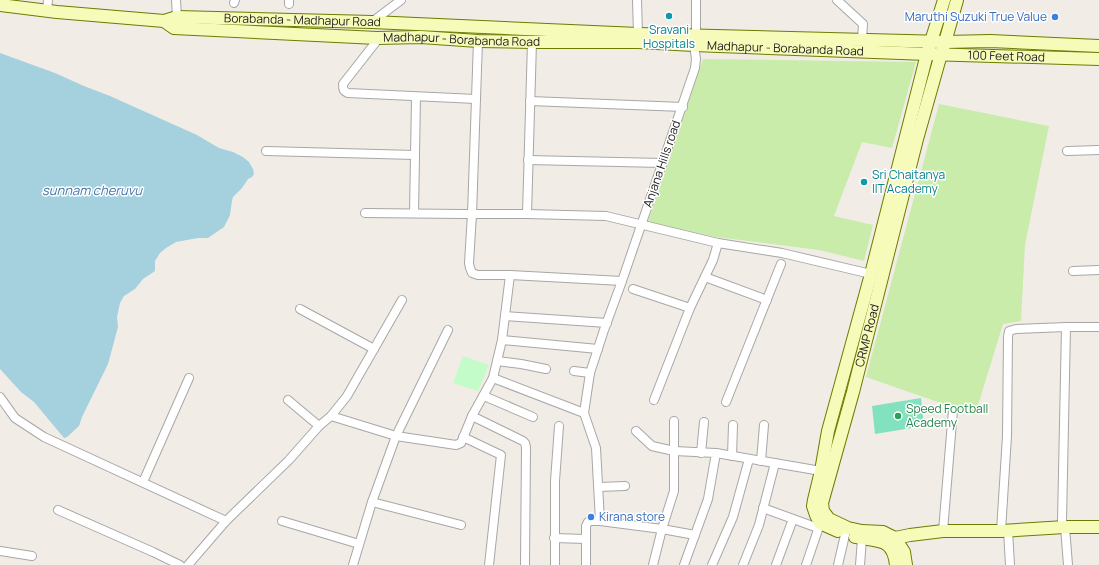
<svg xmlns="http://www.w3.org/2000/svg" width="1099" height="565" font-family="Manrope,sans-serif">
<rect width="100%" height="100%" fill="#f1ede6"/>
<g fill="#c9ecab">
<polygon points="703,59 916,62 892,148 862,142 834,216 873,225 864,261 819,250 716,237 648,222"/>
<polygon points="939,104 1049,126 1025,245 1021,321 1003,324 975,415 866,377"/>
</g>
<polygon fill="#c3fbc9" points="463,356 489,365 478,391 453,383"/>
<polygon fill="#82e2bf" points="921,398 924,426 875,434 872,406"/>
<polygon fill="#a5d1df" points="0,53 55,73 84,86 110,96 197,135 219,148 233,152 243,157 249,162 253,169 254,174 252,177 248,179 242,188 233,197 232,201 230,215 224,227 208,238 198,238 176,242 166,248 160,253 155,261 155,271 143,279 135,289 124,296 120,303 117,317 118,327 108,364 82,417 79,426 67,437 64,438 34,402 21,392 0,369"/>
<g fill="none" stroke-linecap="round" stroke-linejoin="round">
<g stroke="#a7a7a7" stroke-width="10">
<g id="street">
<polyline points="176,0 177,17"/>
<polyline points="637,0 638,34"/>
<polyline points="837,0 863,24 862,39"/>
<polyline points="234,3 235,0"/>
<polyline points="289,4 289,0"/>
<polyline points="47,11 48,0"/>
<polyline points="372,22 401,0"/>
<polyline points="696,35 696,0"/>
<path d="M379 38 343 84C343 89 343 91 348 93L476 99"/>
<polyline points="478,41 472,214 469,263 470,268 472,273 478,275 510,275 622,281 604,330 590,373 584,413 596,448 600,521"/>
<polyline points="530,101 683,107"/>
<polyline points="266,151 415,155"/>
<polyline points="1067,151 1099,150"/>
<polyline points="528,160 663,163"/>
<polyline points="365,213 462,214 527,214 606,216 718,243 782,253 871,274"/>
<polyline points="414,213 416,97"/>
<polyline points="527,214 532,42"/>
<polyline points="1073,271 1099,270"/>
<polyline points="705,277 767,300"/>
<polyline points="622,281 695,68 696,59 694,45"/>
<polyline points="633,289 690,308"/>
<polyline points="300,309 374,349"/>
<polyline points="505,316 607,323"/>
<polyline points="1066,327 1062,521 1065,527 1068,565"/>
<polyline points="502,340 598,349"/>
<polyline points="497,361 521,364 546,369"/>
<polyline points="574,371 590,373"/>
<polyline points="493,378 584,413"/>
<polyline points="484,396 533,417"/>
<polyline points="0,397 15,418 44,437 226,521"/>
<polyline points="288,400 319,426"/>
<polyline points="654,400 690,308 713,260 718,243"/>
<polyline points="726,402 781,264"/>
<polyline points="331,416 396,436 456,445 461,443 472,416 493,378 502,340 510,275"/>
<polyline points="472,416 523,441 525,443 526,447 525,565"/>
<polyline points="636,431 652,446 674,451 716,453 708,499 684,565"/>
<polyline points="463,437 501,455 489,565"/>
<polyline points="701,453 704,422"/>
<polyline points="716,453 821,471"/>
<polyline points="732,456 733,425"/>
<polyline points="761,461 764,425"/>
<polyline points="143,482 189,378"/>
<polyline points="599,487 625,486"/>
<polyline points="372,502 461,525"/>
<polyline points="763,508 818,528"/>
<polyline points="58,510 153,552 180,565"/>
<polyline points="282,521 359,544"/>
<polyline points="1008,530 1010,565"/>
<polyline points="943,531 953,410"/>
<polyline points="1001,531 1007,436 1008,337 1009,331 1016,329 1066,327 1099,327"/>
<polyline points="554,538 586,539"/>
<polyline points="0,551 32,556"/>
<polyline points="188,565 226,521 289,460 319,426 331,416 347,396 402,300"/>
<polyline points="353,565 372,502 396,436 448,330"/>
<polyline points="555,565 555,481 559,426"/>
<polyline points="586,565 586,526 588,522 590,521 600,521 662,529 695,535"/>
<polyline points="653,565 662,529 674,491 674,421"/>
<polyline points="712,565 733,517 749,459"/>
<polyline points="743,565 759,525 775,463"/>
<polyline points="776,565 793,519"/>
<polyline points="806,565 820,524"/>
<polyline points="838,565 845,535"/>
<polyline points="860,565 862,539"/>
</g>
</g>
<g stroke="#6c7c01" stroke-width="14">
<g id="secondary">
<path id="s1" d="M0 5 57 12 164 21 174 28 377 38 421 37 478 41 532 42H638L694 45 927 54 1099 59"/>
<path id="s2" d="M164 21 177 17 372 22 638 34 945 42 990 41 1099 46"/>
<polyline points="838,531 820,523 816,515 813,506 814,500 821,471 828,431 871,274 927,54 944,0"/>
<path d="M855 537C878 542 893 537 896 565"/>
<polyline points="895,538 910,535 943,531 1001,531 1065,527 1099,527"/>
<path id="s3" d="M906 565 904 552 895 538 883 532 862 531 848 528 829 519 823 511 822 503 853 392 917 139 941 54 945 42 957 0"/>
</g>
</g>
<use href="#street" stroke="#fff" stroke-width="8"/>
<use href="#secondary" stroke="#f7fbb9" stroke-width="12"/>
</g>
<g fill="#0f9aa8" stroke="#fff" stroke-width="1.5">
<circle cx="669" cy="16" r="4"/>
<circle cx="864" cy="182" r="4"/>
</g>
<g fill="#3f7fe0" stroke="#fff" stroke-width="1.5">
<circle cx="1055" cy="17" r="4"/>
<circle cx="591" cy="517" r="4"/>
</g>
<circle fill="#2e9e5b" stroke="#fff" stroke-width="1.5" cx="898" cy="416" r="4"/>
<g text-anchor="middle" stroke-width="3" stroke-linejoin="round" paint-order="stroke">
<g font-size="12" fill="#366cbe" stroke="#fff" text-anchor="end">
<text x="1047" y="21">Maruthi Suzuki True Value</text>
<text x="599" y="521" text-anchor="start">Kirana store</text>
</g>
<g font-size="12" fill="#202020" stroke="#fff">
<text dy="4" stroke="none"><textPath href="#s2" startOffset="139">Borabanda - Madhapur Road</textPath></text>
<text dy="4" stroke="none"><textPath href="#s1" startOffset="465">Madhapur - Borabanda Road</textPath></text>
<text dy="4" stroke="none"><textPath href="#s1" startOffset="789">Madhapur - Borabanda Road</textPath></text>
<text dy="4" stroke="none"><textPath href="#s1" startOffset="1010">100 Feet Road</textPath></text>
<text transform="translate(662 164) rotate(-71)" y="4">Anjana Hills road</text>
<text dy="4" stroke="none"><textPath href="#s3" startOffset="291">CRMP Road</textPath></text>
</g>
<g font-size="12" fill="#0d838f" stroke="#fff">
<text x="669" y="34">Sravani<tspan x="669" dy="14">Hospitals</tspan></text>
<text x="872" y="179" text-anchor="start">Sri Chaitanya<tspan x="872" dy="14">IIT Academy</tspan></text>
</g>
<g font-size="12" fill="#27864d" stroke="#fff" text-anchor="start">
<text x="906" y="413">Speed Football<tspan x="906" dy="14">Academy</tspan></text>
</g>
<g font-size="13" font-style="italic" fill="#4576ab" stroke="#fff">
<text x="92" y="195">sunnam cheruvu</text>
</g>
</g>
</svg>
